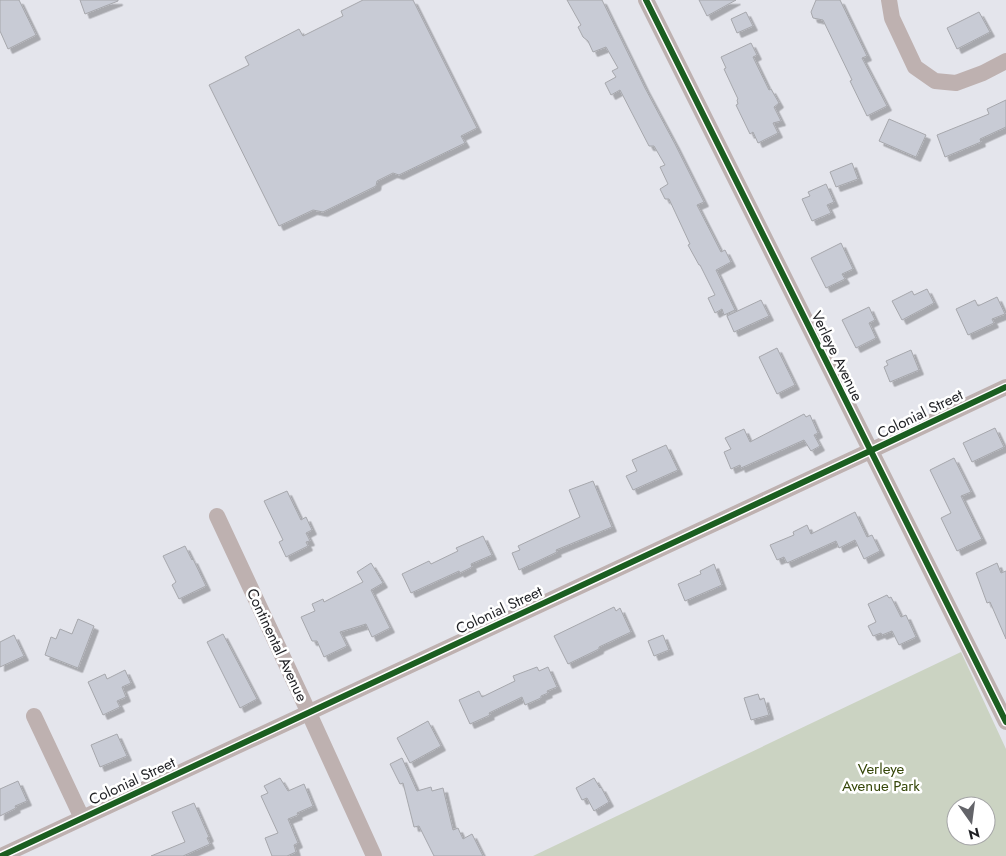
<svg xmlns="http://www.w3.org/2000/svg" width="1006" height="856" font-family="Jost,sans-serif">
<defs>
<filter id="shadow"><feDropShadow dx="4.5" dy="4.5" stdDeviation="0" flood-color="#0004"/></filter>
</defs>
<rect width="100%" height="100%" fill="#e4e5ec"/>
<path fill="#cbd3c2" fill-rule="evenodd" d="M961 652 1006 749V856H533ZM956 806H986V836H956Z"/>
<g fill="#c8cbd5" stroke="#a6a7ac" filter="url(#shadow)">
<polygon points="0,0 19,0 36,35 8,49 0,31"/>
<polygon points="80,0 118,0 118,1 85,14"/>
<polygon points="363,0 413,0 477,128 461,136 465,143 399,175 393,173 377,181 376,186 323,212 313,210 279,226 209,85 249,65 245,57 299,29 303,36 343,16 341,11"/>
<polygon points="567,0 602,0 645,88 675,144 704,202 697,205 721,252 725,250 731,262 716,270 735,310 724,315 722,309 715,313 708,298 715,295 700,265 699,265 688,245 690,244 669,199 665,199 660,189 668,184 660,167 665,165 654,146 649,146 620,90 611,95 605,83 616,77 612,71 618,68 606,47 593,52 588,41 583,37 578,27 581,25"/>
<polygon points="699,0 736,0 707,16"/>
<polygon points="816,0 840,0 867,56 862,58 887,106 867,116 850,81 852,80 823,20 813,18 811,12"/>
<polygon points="746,12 753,26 737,33 731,19"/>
<polygon points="979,12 990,32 957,49 947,28"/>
<polygon points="751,43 757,55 753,57 769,90 771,89 779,103 774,107 781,121 773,123 778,133 758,143 753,132 750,134 736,105 738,104 737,100 738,99 724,69 726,68 721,57"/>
<polygon points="1006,100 1006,127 980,139 981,142 945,157 937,135 989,114 987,109"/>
<polygon points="889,119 926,135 916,157 879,141"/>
<polygon points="852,163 858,179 836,187 830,172"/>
<polygon points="826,184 834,202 827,205 831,213 812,221 802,199 810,196 808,192"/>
<polygon points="841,243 853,269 842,274 845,279 826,288 811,258"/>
<polygon points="927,289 934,303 902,320 892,301 912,291 914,295"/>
<polygon points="997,297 1005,314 992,319 994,323 968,335 956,309 975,300 978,306"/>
<polygon points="761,300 769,316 734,332 727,316"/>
<polygon points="869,307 875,320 869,323 876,338 856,348 842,320"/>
<polygon points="777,348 795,385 777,394 759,357"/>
<polygon points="911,350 919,370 890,382 884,367 888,365 886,361"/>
<polygon points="804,414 806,417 810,415 818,433 814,435 820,446 811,451 804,440 741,468 740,465 731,469 724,452 731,449 725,438 744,429 750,442"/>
<polygon points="995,428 1004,447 972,462 963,443"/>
<polygon points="666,445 678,470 633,490 626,476 637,471 632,460"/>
<polygon points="954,458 971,492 961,496 982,539 957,551 941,518 951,513 930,470"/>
<polygon points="593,481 612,527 556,550 557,552 519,570 512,553 520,550 518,546 580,517 569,490"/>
<polygon points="287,491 301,520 306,517 312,530 306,533 310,541 306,542 308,546 286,557 279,542 283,540 264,501"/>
<polygon points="855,512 867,537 872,535 880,551 864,559 855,540 839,548 836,541 787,563 784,557 777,560 770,545 794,535 793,532 807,525 811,534"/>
<polygon points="483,536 492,555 471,564 472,567 460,573 459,571 411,593 402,574 429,561 431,564 458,551 456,548"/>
<polygon points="185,546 192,560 193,559 206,586 179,599 172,585 176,582 163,556"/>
<polygon points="371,563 383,583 371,590 390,628 372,637 366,624 340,632 347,646 324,657 317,641 312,641 301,617 315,611 312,604 323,599 324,602 363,582 357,572"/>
<polygon points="997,563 1001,573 1006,571 1006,639 990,602 987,603 976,573"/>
<polygon points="714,564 722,585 685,601 678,584 701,574 700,571"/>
<polygon points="887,595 889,598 891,597 901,617 906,615 916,637 899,645 892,631 882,635 881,633 873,636 868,626 876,622 868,604"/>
<polygon points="614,607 616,611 620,608 631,632 599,647 599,649 568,664 554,636"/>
<polygon points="78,619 94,626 78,668 45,655 51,637 56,639 60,629 72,634"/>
<polygon points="223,634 257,699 240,708 207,642"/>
<polygon points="14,635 24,656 0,667 0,642"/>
<polygon points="663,635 669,650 654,656 648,641"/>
<polygon points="537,667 539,671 548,667 557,687 547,691 548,693 541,696 541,698 525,705 522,697 489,713 490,715 470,724 459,700 479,691 482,697 515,681 513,676"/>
<polygon points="125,670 131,683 122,687 126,697 117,701 120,707 103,715 88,682 105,674 107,679"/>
<polygon points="758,694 760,700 764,698 769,715 751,720 744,698"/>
<polygon points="428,721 441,746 410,763 397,738"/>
<polygon points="117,734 127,756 100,767 91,745"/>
<polygon points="402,758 417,791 431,787 432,791 443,788 453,830 458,828 463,839 472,834 483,856 434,856 419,826 414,827 403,783 400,784 390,764"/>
<polygon points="280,778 288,791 304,784 313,806 297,813 298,815 288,819 298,843 294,845 296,852 287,856 272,856 265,838 278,833 261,796 268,793 264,786"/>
<polygon points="594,778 600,788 601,787 609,802 594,811 587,798 582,800 576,788"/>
<polygon points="18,781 27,801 15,806 16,808 0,816 0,789"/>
<polygon points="194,803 209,837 207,838 210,844 183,856 151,856 185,842 172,812"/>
</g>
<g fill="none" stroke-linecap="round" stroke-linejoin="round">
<g stroke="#beb1b0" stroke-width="16">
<polyline points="646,0 1006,722"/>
<polyline points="889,0 892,18 915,67 935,81 956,83 983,73 1006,61"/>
<polyline points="217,516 302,698 374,856"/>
<polyline points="34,716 82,818"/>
<polyline points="1,856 870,451 1006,387"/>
</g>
<g stroke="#fff" stroke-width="9">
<g id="cycleway">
<polyline points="646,0 1006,722"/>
<polyline points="1,856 870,451 1006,387"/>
</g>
</g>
<use href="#cycleway" stroke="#1b5e20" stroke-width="6"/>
</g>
<g text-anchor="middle" stroke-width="5" stroke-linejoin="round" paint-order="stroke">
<g font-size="15" fill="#1e1f23" stroke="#fff">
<text transform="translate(837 356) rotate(64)" y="5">Verleye Avenue</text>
<text transform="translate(920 414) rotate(-26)" y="5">Colonial Street</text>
<text transform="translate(499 610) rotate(-25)" y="5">Colonial Street</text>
<text transform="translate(277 645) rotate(65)" y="5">Continental Avenue</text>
<text transform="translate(132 781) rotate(-25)" y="5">Colonial Street</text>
</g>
<g font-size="15" fill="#354608" stroke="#fff">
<text x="881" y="774">Verleye<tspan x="881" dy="17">Avenue Park</tspan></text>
</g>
</g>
<g transform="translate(971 821) rotate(166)"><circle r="24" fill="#ffffff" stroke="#a5a5a7"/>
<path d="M0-4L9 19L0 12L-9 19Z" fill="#636469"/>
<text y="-8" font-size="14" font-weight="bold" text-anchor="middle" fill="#1e1f23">N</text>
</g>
</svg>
